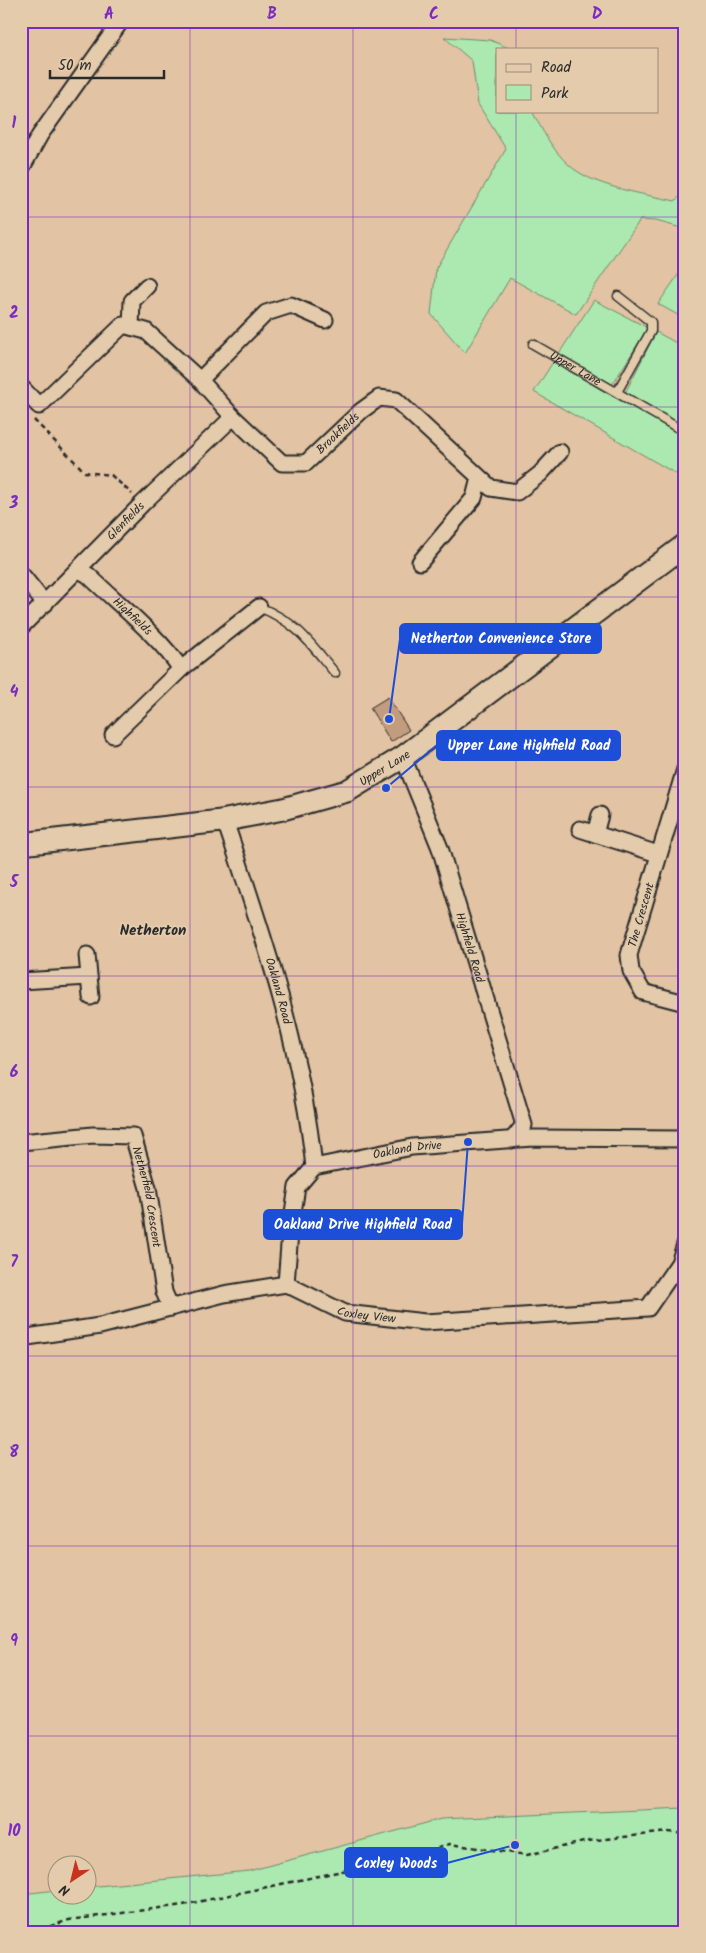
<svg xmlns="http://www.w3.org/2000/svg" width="706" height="1953" font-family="Kalam,sans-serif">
<rect width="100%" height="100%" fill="#e2c3a3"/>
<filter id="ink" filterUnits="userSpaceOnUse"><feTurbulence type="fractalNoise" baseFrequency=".02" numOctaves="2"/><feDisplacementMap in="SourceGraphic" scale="10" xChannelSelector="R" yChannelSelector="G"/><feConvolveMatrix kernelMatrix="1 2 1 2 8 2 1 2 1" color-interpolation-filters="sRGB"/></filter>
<g filter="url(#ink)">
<g fill="#abe9b0" stroke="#6b8a6e">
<path d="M444 37 490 40 511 49H497V111H532C542 130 553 151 569 165 593 187 644 194 675 201L685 192V229L656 221 640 220 576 314 510 278 465 353 431 314 436 268 506 149 478 104 472 61Z"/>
<polygon points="685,265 685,319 658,304"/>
<polygon points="594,300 648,328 612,385 558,355"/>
<polygon points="656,332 682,346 685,342 685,479 534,392 553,362 621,401"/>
<polygon points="685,1808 685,1932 21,1932 21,1894 57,1890 58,1896 88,1896 88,1887 249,1871 441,1819"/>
</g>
<polygon fill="#c19c7f" stroke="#2b2b2b" points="388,697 409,730 391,742 370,708"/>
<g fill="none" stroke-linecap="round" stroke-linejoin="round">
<g stroke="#2b2b2b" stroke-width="11">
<g id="lane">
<path id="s1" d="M533 344 685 432"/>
<polyline points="617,392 651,331 651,322 618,296"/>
<path d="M259 607C298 623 309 642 335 673"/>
</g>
</g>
<g stroke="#2b2b2b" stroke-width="19">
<g id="street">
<polyline points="21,169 40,135 121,21"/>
<polyline points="131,327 132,301 147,286"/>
<polyline points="200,380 266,313 291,305 325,320"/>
<path id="s2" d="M21 387 39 406 123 325 146 331 200 380 233 417 282 463H306L361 411 379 398 396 400 491 488 517 492 540 474 560 452"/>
<polyline points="420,562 474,498 479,478"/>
<path id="s3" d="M79 570 88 575C117 603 159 636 181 669L113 735"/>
<polyline points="21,574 45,604"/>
<path id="s4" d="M21 627 142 504 233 417"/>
<polyline points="181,669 259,607"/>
<path id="s5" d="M403 757 440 848 524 1125 512 1140"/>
<polyline points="685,769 629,955 631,971 643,992 685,1003"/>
<path id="s6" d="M221 821 228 830C265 940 302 1051 314 1167"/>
<polyline points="580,829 658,854"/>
<polyline points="595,834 600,815"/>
<polyline points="87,955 91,997"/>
<polyline points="21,981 89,977"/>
<path id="s7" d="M21 1142 93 1135 133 1136 148 1188 164 1292 171 1308"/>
<path id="s8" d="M286 1284 290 1232 297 1187 314 1167 412 1147 533 1138 685 1139"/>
<path id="s9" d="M21 1338 100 1326 224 1294 286 1284 345 1313 425 1322 648 1308 679 1263 685 1244"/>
</g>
</g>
<g stroke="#2b2b2b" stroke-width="25">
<g id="secondary">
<path id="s10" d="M21 844 221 821 283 809 347 791 403 757 685 545"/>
</g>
</g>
<g stroke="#2b2b2b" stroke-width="2.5" stroke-dasharray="5 4" stroke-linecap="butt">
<polyline points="34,420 85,472 111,475 132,494"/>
<polyline points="33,1932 69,1920 183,1905 422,1854 449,1844 527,1855 588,1841 668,1832 685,1834"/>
</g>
<use href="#lane" stroke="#e3cbab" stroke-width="8"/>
<use href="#street" stroke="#e3cbab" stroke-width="15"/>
<use href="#secondary" stroke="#e3cbab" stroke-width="21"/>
</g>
</g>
<path fill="none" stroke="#7b2cbf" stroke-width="1" stroke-opacity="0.55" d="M190 21V1932M353 21V1932M516 21V49M516 111V1932M21 217H685M21 407H685M21 597H685M21 787H685M21 976H685M21 1166H685M21 1356H685M21 1546H685M21 1736H685"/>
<g text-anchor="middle" stroke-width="4" stroke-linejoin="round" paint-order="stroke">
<g font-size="12" fill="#2b2b2b" stroke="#e3cbab">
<text dy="4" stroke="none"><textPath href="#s1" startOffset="49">Upper Lane</textPath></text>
<text dy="4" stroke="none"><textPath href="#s2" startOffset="424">Brookfields</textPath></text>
<text dy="4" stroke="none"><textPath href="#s4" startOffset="149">Glenfields</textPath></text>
<text dy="4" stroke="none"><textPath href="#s3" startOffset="71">Highfields</textPath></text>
<text dy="4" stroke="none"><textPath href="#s10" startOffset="375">Upper Lane</textPath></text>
<text transform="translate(641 915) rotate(-74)" y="4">The Crescent</text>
<text dy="4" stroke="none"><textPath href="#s5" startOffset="202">Highfield Road</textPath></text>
<text dy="4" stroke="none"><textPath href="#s6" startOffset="180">Oakland Road</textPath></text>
<text dy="4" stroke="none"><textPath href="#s8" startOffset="219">Oakland Drive</textPath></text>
<text dy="4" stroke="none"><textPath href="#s7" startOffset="175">Netherfield Crescent</textPath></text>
<text dy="4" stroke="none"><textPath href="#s9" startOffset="358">Coxley View</textPath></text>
</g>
<g font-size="15" font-weight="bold" fill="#2b2b2b" stroke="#e3cbab">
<text x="153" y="935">Netherton</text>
</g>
</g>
<path fill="none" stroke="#1d4ed8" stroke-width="2" d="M389 719L400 639M386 788L437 745M468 1142L462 1224M515 1845L447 1863"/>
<g fill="#1d4ed8" stroke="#e3cbab" stroke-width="2">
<circle cx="389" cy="719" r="5"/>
<circle cx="386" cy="788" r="5"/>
<circle cx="468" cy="1142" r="5"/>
<circle cx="515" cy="1845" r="5"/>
</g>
<g fill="#1d4ed8" stroke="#1d4ed8" stroke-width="2">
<rect x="400" y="624" width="201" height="29" rx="5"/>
<rect x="437" y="731" width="183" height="29" rx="5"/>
<rect x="264" y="1210" width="198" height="29" rx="5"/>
<rect x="345" y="1848" width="102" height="29" rx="5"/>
</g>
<g font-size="14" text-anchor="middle" font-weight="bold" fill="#fff">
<text x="501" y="643">Netherton Convenience Store</text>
<text x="529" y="750">Upper Lane Highfield Road</text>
<text x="363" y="1229">Oakland Drive Highfield Road</text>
<text x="396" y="1868">Coxley Woods</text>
</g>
<rect width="706" height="1953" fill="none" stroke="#e3cbab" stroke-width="55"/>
<rect x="496" y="48" width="162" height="65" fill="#e3cbab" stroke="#998b78"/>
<rect x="506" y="64" width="25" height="8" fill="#e3cbab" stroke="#998b78"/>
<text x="541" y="72" font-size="15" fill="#2b2b2b">Road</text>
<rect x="506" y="85" width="25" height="15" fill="#abe9b0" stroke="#998b78"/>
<text x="541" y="98" font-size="15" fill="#2b2b2b">Park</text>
<g transform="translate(72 1880) rotate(215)"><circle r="24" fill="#e3cbab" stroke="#998b78"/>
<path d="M0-4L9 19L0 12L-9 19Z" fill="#c8321e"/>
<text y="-8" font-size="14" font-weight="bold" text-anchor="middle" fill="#2b2b2b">N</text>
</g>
<path d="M50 70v8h114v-8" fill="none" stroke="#2b2b2b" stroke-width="2.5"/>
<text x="58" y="70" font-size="15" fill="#2b2b2b" stroke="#e3cbab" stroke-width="4" paint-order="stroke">50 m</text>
<rect x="28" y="28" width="650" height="1898" fill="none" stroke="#7b2cbf" stroke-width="2"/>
<g font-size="16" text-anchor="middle" font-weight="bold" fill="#7b2cbf">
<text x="109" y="19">A</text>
<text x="272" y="19">B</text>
<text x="434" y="19">C</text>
<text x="597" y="19">D</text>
<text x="14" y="128">1</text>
<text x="14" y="318">2</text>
<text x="14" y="508">3</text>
<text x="14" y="697">4</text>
<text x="14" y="887">5</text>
<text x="14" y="1077">6</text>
<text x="14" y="1267">7</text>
<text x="14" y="1457">8</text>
<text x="14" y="1646">9</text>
<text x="14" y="1836">10</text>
</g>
</svg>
